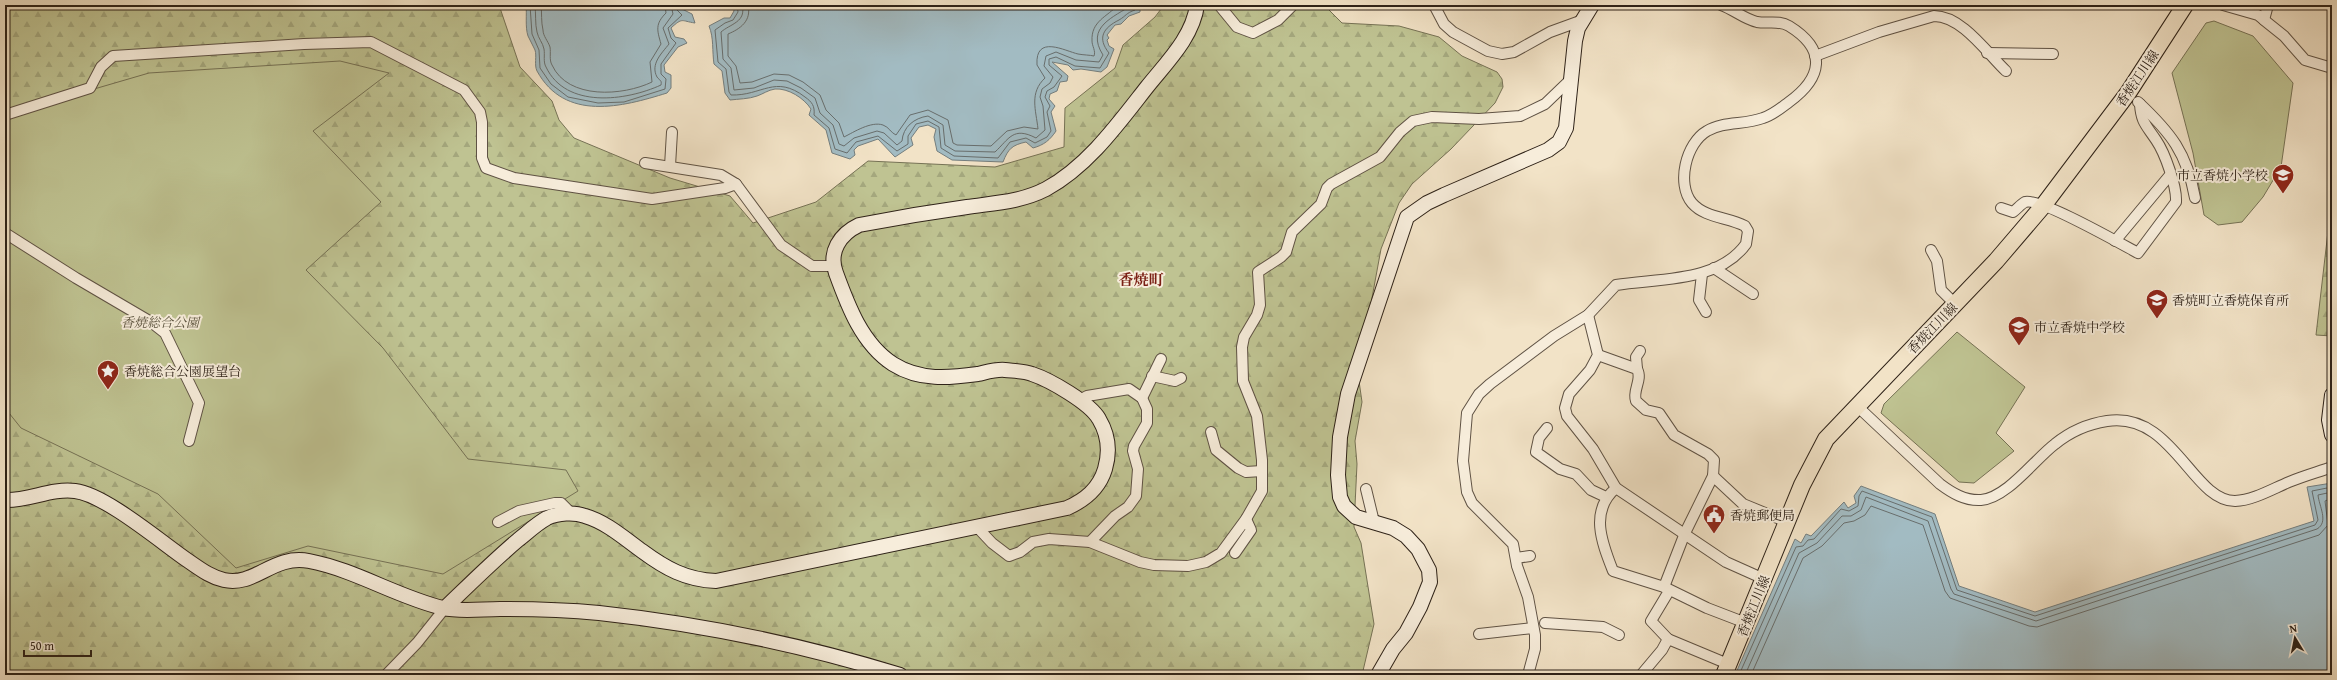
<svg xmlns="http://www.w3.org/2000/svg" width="2337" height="680" font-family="'Gentium Book Plus','Noto Serif JP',serif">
<defs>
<pattern id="forest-firs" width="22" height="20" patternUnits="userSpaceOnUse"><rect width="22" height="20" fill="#bfc392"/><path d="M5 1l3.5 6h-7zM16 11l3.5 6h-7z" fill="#a4a77d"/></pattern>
</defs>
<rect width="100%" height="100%" fill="#f2e3c7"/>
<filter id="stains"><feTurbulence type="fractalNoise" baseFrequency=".005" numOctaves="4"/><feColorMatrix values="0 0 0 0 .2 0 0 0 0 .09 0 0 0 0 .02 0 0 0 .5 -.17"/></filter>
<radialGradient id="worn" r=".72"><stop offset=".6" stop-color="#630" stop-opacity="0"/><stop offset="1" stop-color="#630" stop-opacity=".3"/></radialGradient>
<g fill="url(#forest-firs)" stroke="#767255">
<polygon points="5,5 499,5 520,67 552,101 559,120 574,138 670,178 730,196 753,223 816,202 868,161 995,167 1064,147 1065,108 1115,68 1123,45 1155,17 1164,5 1327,5 1328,9 1342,23 1399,26 1439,37 1462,56 1497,72 1502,79 1503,87 1495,103 1451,149 1412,184 1399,203 1381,249 1358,374 1362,402 1355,441 1357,464 1354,527 1361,543 1374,624 1362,675 5,675"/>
<polygon points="2332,197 2332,336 2316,335"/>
</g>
<g fill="#bfc392" stroke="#767255">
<polygon points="2214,21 2253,36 2293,83 2281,167 2263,197 2242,222 2218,225 2204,215 2193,153 2172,73 2206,23"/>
<polygon points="340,61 389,73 313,131 381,202 306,270 383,348 468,459 566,470 578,491 443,574 308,546 236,568 158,494 21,428 5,408 5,115 149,73"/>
<polygon points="1957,332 2025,387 1996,433 2014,451 1974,483 1959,482 1881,413 1884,404"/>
</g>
<g fill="#a2bbc2" stroke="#747e7e">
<path d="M526 5H679L680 8 692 14 695 23C681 21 683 17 671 28L675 37 684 39 687 43 678 47 664 65 665 72 671 75V88L667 93C622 107 565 122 537 71 534 65 537 56 535 50 533 45 530 41 528 36 525 27 527 15 526 5Z"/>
<path d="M733 5H1155L1154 8H1140V12L1129 16 1121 24 1115 25 1107 35 1109 38 1107 40 1109 46 1114 49 1107 67 1101 72 1081 69 1073 70 1068 65 1052 62 1068 76 1067 81 1060 82 1057 91 1050 94 1049 99 1055 106 1051 112 1056 131C1050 140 1044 145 1033 148L1026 142C1012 145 1008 149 1003 162L952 160 937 151 934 137 936 129 928 125 919 127 911 138 913 145 895 157 878 139 858 146 854 150 855 155 850 159 832 153 826 130 809 115 811 109C804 98 788 88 775 89 768 90 763 94 757 96 749 99 738 99 730 100L725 93 722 71 714 64C712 51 714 38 709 26L724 18H730L734 11Z"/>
<polygon points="2332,483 2332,675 1735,675 1795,539 1801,543 1806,534 1811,536 1844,502 1848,508 1856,503 1854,496 1861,486 1935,514 1959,586 2035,612 2314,521 2307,487"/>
</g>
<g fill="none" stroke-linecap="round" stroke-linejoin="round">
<g stroke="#686e6d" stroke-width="1">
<polyline points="530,5 532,34 539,50 540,68 551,84 568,97 598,103 624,102 665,89 666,79 661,74 661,64 676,43 671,38 668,28 682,15 677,10 676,5"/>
<path d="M535 5C536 14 535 24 537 32 538 38 543 43 544 49 545 55 543 62 546 67 566 109 626 101 661 85 662 80 660 81 657 77 650 64 662 53 669 44L663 28 673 14 671 5"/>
<path d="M541 5C542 13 541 22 543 30 543 36 548 41 550 47 551 53 549 60 552 65 568 100 623 96 652 82L650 62 661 44C657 30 655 24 666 13L665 5"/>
<path d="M737 5 738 12 733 20 725 23 715 30 718 62 726 69 729 92 731 95C762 96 775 74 805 97 812 102 815 106 814 115L829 128 835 149 847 153 856 142 878 136 897 151 908 144V136L916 124 928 121 939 127 941 148 954 156 998 158 1010 142 1026 138 1035 143 1047 137 1051 131 1047 112 1050 106 1045 97 1047 91 1054 87 1062 76 1049 65V59L1056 57 1075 66 1100 68 1109 53C1097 38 1103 28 1119 20 1126 16 1126 13 1135 10L1138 5"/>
<path d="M742 5C747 22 730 24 721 32L723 59 731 68 734 90 754 88 774 80 787 81 801 88 815 98 820 113 833 125 839 144 844 146 854 138 877 131 884 133 897 145 902 141C903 127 914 118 928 116L943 125 945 145 955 151 995 152C1009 139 1013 126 1036 138L1045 130 1043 106 1040 97 1042 89 1050 83 1053 77 1044 66 1046 56 1056 52 1076 60 1099 62 1103 55C1085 27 1114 17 1132 5"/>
<path d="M748 5C752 21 740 29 728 34V56L736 66 740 83 752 82 774 74 789 75 803 82 820 95 826 110 839 123 844 137C854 132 871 121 883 125 889 127 891 133 896 135L910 115 928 110 948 120 953 143 957 145 991 146 1007 131 1024 127 1038 129C1036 110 1029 93 1045 78L1037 65C1035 34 1065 51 1078 54 1083 55 1090 55 1094 56 1096 51 1092 46 1092 41 1091 21 1107 17 1118 5"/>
<polyline points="1739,675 1796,547 1803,546 1808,540 1814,539 1841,509 1849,511 1858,506 1859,496 1862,491 1932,517 1957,590 2035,616 2315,525 2318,520 2312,491 2332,487"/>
<path d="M1745 675 1799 553 1817 543 1842 516H1851L1861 510 1866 497 1928 521 1951 589 1954 594 2036 621 2317 529C2329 522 2319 506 2318 495L2332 492"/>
<polyline points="1751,675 1803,558 1822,546 1844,523 1854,521 1865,515 1871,506 1923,525 1945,591 1950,598 2029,626 2037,627 2319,535 2328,525 2325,501 2332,498"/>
</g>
<g stroke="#5f5244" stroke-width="12">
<g id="street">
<polyline points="1219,5 1237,27 1253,33 1278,20 1293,5"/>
<polyline points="1434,5 1444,24 1453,32 1488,51 1502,54 1514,52 1550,32 1583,20"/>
<polyline points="2223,5 2258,15 2264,20 2268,5"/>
<polyline points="2330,5 2332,6"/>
<polyline points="2264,20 2284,36 2305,60 2332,68"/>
<polyline points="1987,53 2053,54"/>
<path d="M1815 56 1879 32 1934 16C1962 16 1987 53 2006 71"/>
<path d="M2138 102C2171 133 2187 153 2195 198"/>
<polyline points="5,115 90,88 101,67 113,56 304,44 371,42 464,90 480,112 482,122 482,158 486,168 514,178 652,199 725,188 736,184 781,245 812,266 834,266"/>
<polyline points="645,163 721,175 736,184"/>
<polyline points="670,166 672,132"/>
<path d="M2001 208 2013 212C2017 209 2021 204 2025 202 2039 197 2121 244 2138 253L2176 202C2177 187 2165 153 2156 140 2146 125 2141 122 2140 104"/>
<polyline points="5,233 76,278 151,322 165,333 199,403 189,441"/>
<polyline points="2115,241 2170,175"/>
<polyline points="1931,250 1937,261 1941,290 1955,304"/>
<polyline points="1714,268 1753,294"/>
<polyline points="1702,274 1699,300 1706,312"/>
<polyline points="1588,315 1598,355 1590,370 1569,394 1565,408 1567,416 1593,449 1616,488 1726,562 1764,579"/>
<path d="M1598 355 1637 369C1643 380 1632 390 1636 401L1646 410 1659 413 1674 435 1708 454 1714 460 1713 476"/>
<polyline points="1637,369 1636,357 1640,351"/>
<polyline points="1152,376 1175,381 1181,378"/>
<polyline points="1142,398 1161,359"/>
<polyline points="1079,400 1087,396 1129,389 1142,398 1147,409 1147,423 1134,446 1133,451 1138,469 1136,496 1128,507 1115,516 1090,542"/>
<path d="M1857 406 1940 484C1952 493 1965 501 1981 500 2007 498 2035 459 2055 444 2071 431 2087 424 2107 421 2173 411 2192 501 2235 501 2254 500 2272 489 2289 482 2303 476 2318 472 2332 467"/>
<polyline points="1547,428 1539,438 1536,452 1560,469 1576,474 1591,490 1606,497"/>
<polyline points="1211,432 1216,450 1238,468 1246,472 1262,471"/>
<path d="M1616 488C1589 511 1602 543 1613 571L1664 587 1707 608 1746 623"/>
<polyline points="1366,489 1374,522"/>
<polyline points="498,522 519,511 555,503 561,503 571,513"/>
<polyline points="977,527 992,543 1009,556 1020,552 1033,542 1049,539 1090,542 1140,562 1154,565 1188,566 1206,562 1221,553 1246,519 1262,491 1262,460 1257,416 1243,381 1242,347 1244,337 1257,315 1260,305 1258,272 1281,257 1286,252 1292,232 1321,204 1327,188 1331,184 1380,157 1400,132 1413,121 1432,117 1479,119 1520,116 1545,104 1570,80"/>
<polyline points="1235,553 1251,530 1246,519"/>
<polyline points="1516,558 1530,556"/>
<polyline points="1664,587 1685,533 1713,476 1743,504 1787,522"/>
<polyline points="1545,623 1603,627 1619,635"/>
<polyline points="1479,634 1533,628"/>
<polyline points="1668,639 1651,621 1669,591"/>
<polyline points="386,675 417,643 445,608"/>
<path d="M1528 675 1535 649V635L1528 597 1517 566 1513 544 1472 503 1467 492 1463 461 1467 413 1479 394 1490 384 1554 336 1588 315 1616 285C1659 278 1718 283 1746 244L1748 231 1745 226C1728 217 1705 218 1692 203 1676 184 1686 143 1707 131 1723 121 1745 125 1763 118 1773 115 1781 108 1789 102 1822 78 1828 50 1789 26 1779 20 1768 24 1757 22 1744 19 1733 9 1721 5"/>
<polyline points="1641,675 1662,650 1668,639 1728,664"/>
</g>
</g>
<g stroke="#2e2218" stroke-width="16">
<g id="secondary">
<polyline points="2332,395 2329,420 2332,435"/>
<path d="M5 500C29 501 51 488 75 491 104 494 161 542 187 560 199 568 210 577 224 580 255 587 273 554 309 561 356 570 397 597 443 608 460 612 482 609 500 609 533 609 567 610 599 613 701 624 803 645 900 675"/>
<path d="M445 608C469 585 492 562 518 540 527 533 536 524 547 518 558 513 574 512 585 516 606 522 624 538 642 551 665 568 686 580 716 581L1067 508C1085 500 1099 489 1105 469 1110 452 1108 434 1099 419 1090 403 1050 380 1032 374 1024 371 1014 371 1005 370 997 369 987 372 978 374 949 378 920 381 893 364 862 344 848 306 836 273 828 252 840 234 859 225 895 218 931 212 967 207 994 203 1021 202 1046 189 1088 166 1118 124 1147 87 1166 63 1193 37 1197 5"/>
<polyline points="1378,675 1393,649 1406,633 1420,607 1430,582 1429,570 1418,549 1406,536 1393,528 1356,517 1344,506 1340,497 1338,475 1340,437 1348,394 1407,217 1427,203 1444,195 1548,150 1559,142 1566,128 1575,41 1578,28 1592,5"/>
</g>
</g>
<g stroke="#2e2218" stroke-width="18">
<polyline id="primary" points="1724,675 1802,485 1826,439 1996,261 2043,206 2128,93 2185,5"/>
</g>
<use href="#street" stroke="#f7eddb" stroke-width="10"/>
<use href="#secondary" stroke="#f7eddb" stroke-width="14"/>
<use href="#primary" stroke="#f2e3c7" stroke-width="16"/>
</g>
<defs>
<g id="school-pin" transform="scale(1.15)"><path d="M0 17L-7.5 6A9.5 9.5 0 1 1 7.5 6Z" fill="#8f2418" stroke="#f7eddb"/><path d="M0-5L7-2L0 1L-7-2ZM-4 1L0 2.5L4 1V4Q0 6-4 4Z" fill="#fff"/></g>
<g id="sight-pin" transform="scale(1.15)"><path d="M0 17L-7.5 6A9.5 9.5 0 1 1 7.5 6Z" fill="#8f2418" stroke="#f7eddb"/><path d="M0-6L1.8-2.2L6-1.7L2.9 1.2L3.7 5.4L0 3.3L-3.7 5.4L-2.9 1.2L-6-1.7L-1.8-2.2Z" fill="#fff"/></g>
<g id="civic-pin" transform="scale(1.15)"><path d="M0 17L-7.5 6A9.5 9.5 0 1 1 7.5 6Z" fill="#8f2418" stroke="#f7eddb"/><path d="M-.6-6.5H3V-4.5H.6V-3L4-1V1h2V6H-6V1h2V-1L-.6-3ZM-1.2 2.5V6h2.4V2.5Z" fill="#fff"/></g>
</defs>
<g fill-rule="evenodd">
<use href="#school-pin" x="2283" y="175"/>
<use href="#school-pin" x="2157" y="300"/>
<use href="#school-pin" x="2019" y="327"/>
<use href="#sight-pin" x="108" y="371"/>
<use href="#civic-pin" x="1714" y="515"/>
</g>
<g text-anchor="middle" stroke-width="4" stroke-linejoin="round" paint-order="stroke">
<g font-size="13" fill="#2e2218" stroke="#f7eddb">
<text transform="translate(2137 78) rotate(-56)" y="5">香焼江川線</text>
<text transform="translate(1932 328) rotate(-46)" y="5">香焼江川線</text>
<text transform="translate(1753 606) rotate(-68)" y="5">香焼江川線</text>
</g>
<g font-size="13" fill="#2e2218" stroke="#f7eddb" text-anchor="start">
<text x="2268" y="180" text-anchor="end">市立香焼小学校</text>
<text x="2172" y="305">香焼町立香焼保育所</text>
<text x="2034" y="332">市立香焼中学校</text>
<text x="124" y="376">香焼総合公園展望台</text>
<text x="1730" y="520">香焼郵便局</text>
</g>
<g font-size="13" font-style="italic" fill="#5a523d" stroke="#f7eddb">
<text x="160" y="327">香焼総合公園</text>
</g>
<g font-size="15" font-weight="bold" fill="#7a1f14" stroke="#f7eddb">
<text x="1141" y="285">香焼町</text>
</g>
</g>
<rect width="2337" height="680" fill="none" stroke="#f2e3c7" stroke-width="20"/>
<rect x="6" y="6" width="2325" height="668" fill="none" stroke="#2e2218" stroke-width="2"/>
<rect x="10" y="10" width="2317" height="660" fill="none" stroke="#2e2218"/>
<g transform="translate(2295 638) rotate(350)" stroke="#f7eddb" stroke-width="3" paint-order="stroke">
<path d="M0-3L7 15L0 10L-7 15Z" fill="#2e2218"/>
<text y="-6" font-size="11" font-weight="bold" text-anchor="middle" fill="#2e2218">N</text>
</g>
<path d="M24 650v6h67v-6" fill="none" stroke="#2e2218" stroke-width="2"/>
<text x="30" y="650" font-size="12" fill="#2e2218" stroke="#f7eddb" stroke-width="3" paint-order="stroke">50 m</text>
<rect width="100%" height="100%" filter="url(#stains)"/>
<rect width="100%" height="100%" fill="url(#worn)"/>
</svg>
